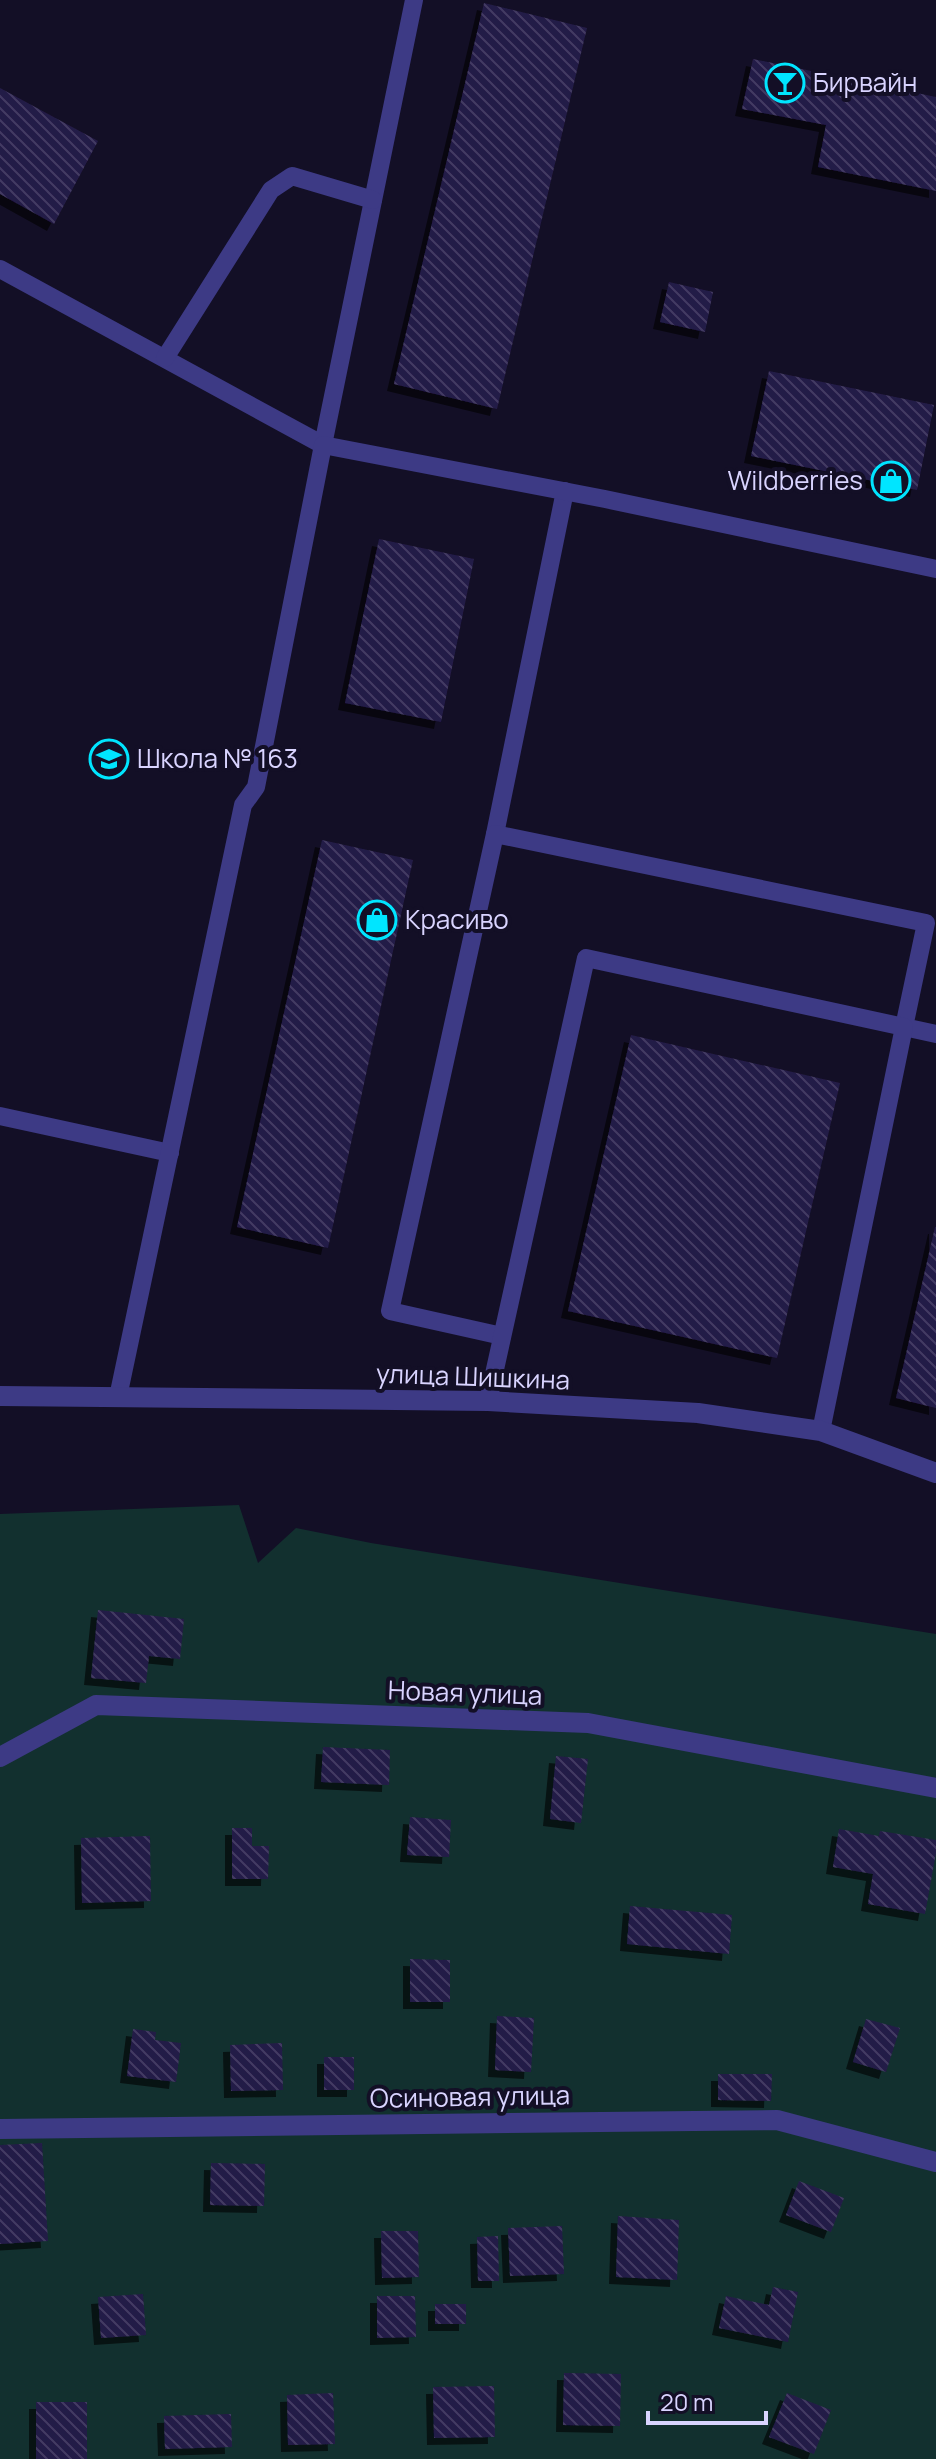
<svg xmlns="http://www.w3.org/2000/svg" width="936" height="2459" font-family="Manrope,sans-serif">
<defs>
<pattern id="building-back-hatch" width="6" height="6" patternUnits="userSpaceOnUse" patternTransform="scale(2)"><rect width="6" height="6" fill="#241b47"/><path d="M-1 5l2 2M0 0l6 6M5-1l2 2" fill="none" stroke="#433b63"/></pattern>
<filter id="shadow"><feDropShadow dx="-7" dy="7" stdDeviation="0" flood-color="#0009"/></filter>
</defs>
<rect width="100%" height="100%" fill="#130f26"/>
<polygon fill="#12302f" points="239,1505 258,1563 296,1528 371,1543 936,1634 936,2459 0,2459 0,1514"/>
<g fill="url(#building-back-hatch)" filter="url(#shadow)">
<polygon points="484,3 587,28 497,409 394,384"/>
<polygon points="753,59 936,97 936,191 818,167 826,125 742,109"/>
<polygon points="0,88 98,141 54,224 0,194"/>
<polygon points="669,282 713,292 705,332 660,322"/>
<polygon points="769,371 934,405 917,490 751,456"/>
<polygon points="379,539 474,559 441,722 345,703"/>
<polygon points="322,840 413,860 328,1248 237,1227"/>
<polygon points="631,1035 840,1083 777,1358 568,1311"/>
<polygon points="935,1227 936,1227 936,1408 896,1398"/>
<polygon points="98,1610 184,1619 180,1659 149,1656 146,1683 91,1678"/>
<polygon points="323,1747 390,1750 389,1785 321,1782"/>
<polygon points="556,1756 588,1759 581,1823 550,1819"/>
<polygon points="410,1817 451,1820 449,1857 407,1855"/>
<polygon points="232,1828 252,1828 252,1846 269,1846 268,1879 232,1879"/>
<polygon points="839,1829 879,1836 880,1831 936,1840 936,1853 925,1914 868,1904 873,1874 833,1867"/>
<polygon points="150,1836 151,1901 82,1903 81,1838"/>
<polygon points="630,1906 732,1915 729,1954 627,1944"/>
<polygon points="410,1959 450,1960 450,2002 410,2002"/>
<polygon points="497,2016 534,2018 531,2072 495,2070"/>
<polygon points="866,2019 900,2028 886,2072 853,2062"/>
<polygon points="133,2029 156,2032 155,2040 181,2043 176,2082 127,2076"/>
<polygon points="282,2043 283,2090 231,2091 230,2045"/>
<rect x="324" y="2057" width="30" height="33"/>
<polygon points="718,2074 772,2074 771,2101 718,2100"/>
<polygon points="42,2143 48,2241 0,2244 0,2145"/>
<polygon points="211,2163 265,2164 264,2206 210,2205"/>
<polygon points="799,2181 844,2198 831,2232 786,2215"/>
<polygon points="618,2216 679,2220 677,2280 616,2277"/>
<polygon points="562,2226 564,2274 510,2276 508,2228"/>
<polygon points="381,2231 418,2231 419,2277 382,2278"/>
<polygon points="498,2236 499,2281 478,2281 477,2237"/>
<polygon points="773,2287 798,2292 788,2342 719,2328 726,2296 769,2305"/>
<polygon points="143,2294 146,2335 101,2338 98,2297"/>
<polygon points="377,2296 415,2296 416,2337 377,2338"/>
<rect x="435" y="2304" width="31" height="20"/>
<polygon points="564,2373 621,2374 620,2426 563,2425"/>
<polygon points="494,2386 495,2437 434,2438 433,2387"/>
<polygon points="333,2393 335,2444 288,2445 287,2395"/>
<polygon points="787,2393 831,2410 814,2454 769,2437"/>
<rect x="36" y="2402" width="51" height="57"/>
<polygon points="231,2414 232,2447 165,2449 164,2416"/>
</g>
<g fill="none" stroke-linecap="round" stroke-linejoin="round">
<g stroke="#3d3a85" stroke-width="18">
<polyline points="0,269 323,445 414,0"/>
<polyline points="165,358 271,190 292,176 373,200"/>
<polyline points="495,834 565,491"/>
<polyline points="0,1116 170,1153"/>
<polyline points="502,1336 390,1311 495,834 926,923 904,1027 936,1034"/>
<polyline points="118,1397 243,805 256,787 323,445 605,499 936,569"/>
<polyline points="488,1401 586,958 904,1027 821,1431"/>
</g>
<g stroke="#3d3a85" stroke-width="20">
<polyline points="0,1396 488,1401 698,1413 821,1431 936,1473"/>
<polyline points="0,1757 96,1705 588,1723 936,1788"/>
<polyline points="0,2129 777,2120 936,2162"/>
</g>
</g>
<defs>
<g id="bar-ring" transform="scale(2)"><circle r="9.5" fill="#130f26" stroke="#00e5ff" stroke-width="1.5"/><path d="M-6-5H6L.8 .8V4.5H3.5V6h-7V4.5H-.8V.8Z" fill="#00e5ff"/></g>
<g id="shop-ring" transform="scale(2)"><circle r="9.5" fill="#130f26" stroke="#00e5ff" stroke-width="1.5"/><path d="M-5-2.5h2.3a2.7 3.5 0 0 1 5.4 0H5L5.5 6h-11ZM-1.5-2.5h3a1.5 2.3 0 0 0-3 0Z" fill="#00e5ff"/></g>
<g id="school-ring" transform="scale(2)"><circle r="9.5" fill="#130f26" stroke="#00e5ff" stroke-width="1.5"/><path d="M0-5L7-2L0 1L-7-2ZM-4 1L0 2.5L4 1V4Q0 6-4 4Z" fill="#00e5ff"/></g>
</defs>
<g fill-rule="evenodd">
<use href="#bar-ring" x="785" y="83"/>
<use href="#shop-ring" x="891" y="481"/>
<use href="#school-ring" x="109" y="759"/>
<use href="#shop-ring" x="377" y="920"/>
</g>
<g text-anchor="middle" stroke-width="8" stroke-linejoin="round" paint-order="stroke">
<g font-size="26" fill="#d9d4ff" stroke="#130f26" text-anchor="start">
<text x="813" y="92">Бирвайн</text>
<text x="863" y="490" text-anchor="end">Wildberries</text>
<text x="137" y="768">Школа № 163</text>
<text x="405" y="929">Красиво</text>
</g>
<g font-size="26" fill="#d9d4ff" stroke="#130f26">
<text transform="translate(473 1377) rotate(2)" y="9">улица Шишкина</text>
<text transform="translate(465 1693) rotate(2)" y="9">Новая улица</text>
<text transform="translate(470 2097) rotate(-1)" y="9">Осиновая улица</text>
</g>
</g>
<path d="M648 2411v12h118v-12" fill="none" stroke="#d9d4ff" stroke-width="4"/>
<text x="660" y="2411" font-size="24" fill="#d9d4ff" stroke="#130f26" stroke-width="6" paint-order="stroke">20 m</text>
</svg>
